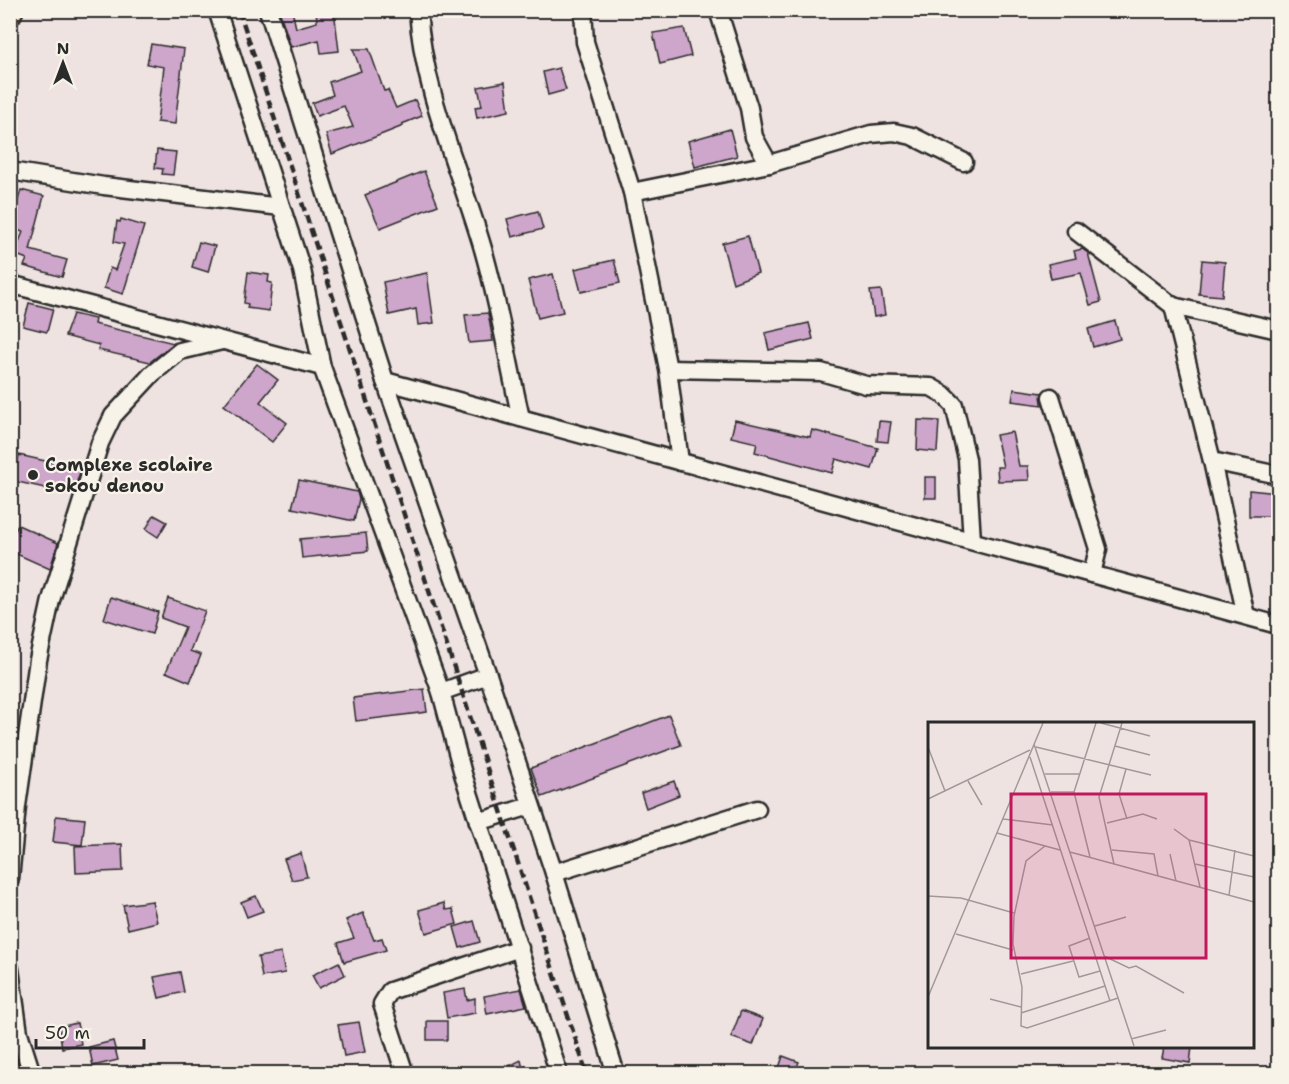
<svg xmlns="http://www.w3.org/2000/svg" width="1289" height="1084" font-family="'Shantell Sans',sans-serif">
<rect width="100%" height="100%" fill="#efe3e2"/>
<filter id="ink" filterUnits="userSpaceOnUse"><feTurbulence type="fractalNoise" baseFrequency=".0167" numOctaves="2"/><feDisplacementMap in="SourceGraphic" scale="12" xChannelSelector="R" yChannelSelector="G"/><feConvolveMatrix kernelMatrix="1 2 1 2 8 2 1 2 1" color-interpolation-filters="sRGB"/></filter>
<g filter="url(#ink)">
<g fill="#cea5cb" stroke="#2b2b2b" stroke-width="1.5">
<polygon points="279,10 292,10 296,28 317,22 316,10 334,10 339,51 321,53 319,40 291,47"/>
<polygon points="684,28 691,56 660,64 653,33"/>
<polygon points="151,44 184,49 175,124 157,122 164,67 147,64"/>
<polygon points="353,49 369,49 384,91 388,90 396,108 415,100 422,116 402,124 403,126 332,154 326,134 353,127 344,106 317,116 312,103 333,95 329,82 361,71"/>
<polygon points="559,68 566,90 548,95 543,72"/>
<polygon points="505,82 509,111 477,118 475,107 482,106 478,87"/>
<polygon points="730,129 737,156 695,167 688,141"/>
<polygon points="157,150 176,152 173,175 162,174 163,169 155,168"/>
<polygon points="424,171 438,205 380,228 365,195"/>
<polygon points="21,190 44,196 30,250 67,260 62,277 24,266 27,259 14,254 23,232 10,228 10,226"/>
<polygon points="538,211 543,229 512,237 507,219"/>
<polygon points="121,219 144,226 123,294 104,288 110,268 115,270 124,244 114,242 117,221 120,222"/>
<polygon points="748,236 758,273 733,283 722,243"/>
<polygon points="199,242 215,246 208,272 192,267"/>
<polygon points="1082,249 1088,253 1101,302 1090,305 1081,273 1051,279 1048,264 1076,258 1074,251"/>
<polygon points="614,260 620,283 581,292 575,269"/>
<polygon points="1202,260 1225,262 1222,296 1199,294"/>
<polygon points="248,272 269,275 268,282 272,283 269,311 247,308 248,304 244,303"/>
<polygon points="427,273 434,323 418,325 416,309 389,315 383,282"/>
<polygon points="553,274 563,312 538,318 528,280"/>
<polygon points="881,290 885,315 874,317 870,291"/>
<polygon points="29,303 53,309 47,332 23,326"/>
<polygon points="488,313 493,341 469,343 465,315"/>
<polygon points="73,314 95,319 94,324 174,343 150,362 98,350 99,345 65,336"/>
<polygon points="1115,321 1120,339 1093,347 1088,329"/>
<polygon points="809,323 813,339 769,350 765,333"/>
<polygon points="257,364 278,380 260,402 287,423 272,442 224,405"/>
<polygon points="1014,389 1042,393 1042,405 1012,401"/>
<polygon points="735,420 810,437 812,430 878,448 872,469 836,459 832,473 755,452 757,443 731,437"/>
<polygon points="918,420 939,421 937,452 917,450"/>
<polygon points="879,421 891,422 888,442 877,441"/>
<polygon points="1012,432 1019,466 1028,466 1029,480 998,481 997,467 1003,467 996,435"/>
<polygon points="19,455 81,469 73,494 13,481"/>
<rect x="925" y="477" width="11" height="21"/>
<polygon points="299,480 357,492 359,499 354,521 292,508"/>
<polygon points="1249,490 1278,493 1278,516 1249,516"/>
<polygon points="154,515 167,522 158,537 146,529"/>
<polygon points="18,525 58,543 50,569 10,551 10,541"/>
<polygon points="366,533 368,551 302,558 300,539"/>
<polygon points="111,597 158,612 152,634 104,619"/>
<polygon points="168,598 205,611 190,651 201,655 190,682 166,672 185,627 161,618"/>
<polygon points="424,689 427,712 356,721 353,698"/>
<polygon points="669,715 681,745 542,797 531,768"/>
<polygon points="674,781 679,795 646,808 641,793"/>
<polygon points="56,816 85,819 82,845 53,842"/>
<polygon points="122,844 123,871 76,873 75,846"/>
<polygon points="301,853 307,877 292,880 284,859"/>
<polygon points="256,896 263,911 247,917 241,902"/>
<polygon points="152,901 157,922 128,929 123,905"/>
<polygon points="444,903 446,910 453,909 457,924 426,933 419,910"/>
<polygon points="363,913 374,940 382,938 386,950 344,962 338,943 354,938 346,920"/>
<polygon points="474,921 480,942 460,948 454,927"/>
<polygon points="281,953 285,973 262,977 258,957"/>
<polygon points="339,962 345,975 319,988 312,975"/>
<polygon points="180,972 184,992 159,998 154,977"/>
<polygon points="465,989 467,1000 475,998 475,1013 447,1018 443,993"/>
<polygon points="521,989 526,1006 487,1014 484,996"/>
<polygon points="741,1011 763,1019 753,1045 731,1037"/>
<rect x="427" y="1021" width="20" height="19"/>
<polygon points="359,1022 365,1052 344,1056 338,1025"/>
<polygon points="77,1023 81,1044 62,1048 59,1027"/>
<polygon points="113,1041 118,1060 93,1066 89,1047"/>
<polygon points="1164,1047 1192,1047 1190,1063 1162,1058"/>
<polygon points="783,1056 799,1062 794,1074 777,1074"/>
<polygon points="521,1060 524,1074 493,1074"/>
</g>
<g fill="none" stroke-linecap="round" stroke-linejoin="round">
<g stroke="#2b2b2b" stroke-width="21">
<g id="minor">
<polyline points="217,10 302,270 322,367 441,692 463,774 559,1074"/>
<polyline points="268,10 385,381 488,675 554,873 616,1074"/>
<path d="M418 10C423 93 460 170 483 249 499 304 508 362 521 418"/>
<polyline points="583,10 585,42 632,192 668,369 680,462"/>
<polyline points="718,10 749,108 754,137 769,164"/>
<polyline points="10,171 104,186 281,207"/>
<polyline points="632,192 769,164 871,134 894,132 912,136 964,162"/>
<polyline points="1076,231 1173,306 1212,461 1246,616"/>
<polyline points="10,284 322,367"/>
<polyline points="1173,306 1278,330"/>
<polyline points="668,369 821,372 866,385 931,387 943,394 954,405 967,459 972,541"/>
<polyline points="385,381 1278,625"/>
<polyline points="1051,397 1098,549 1092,574"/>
<polyline points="1212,461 1278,475"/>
<polyline points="441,692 488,675"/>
<polyline points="478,822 530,806"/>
<polyline points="554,873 757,809"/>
<polyline points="10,879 17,806 38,660 51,600 100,443 113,416 152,374 180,351 222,341"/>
<polyline points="10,969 19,1033 32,1074"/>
<polyline points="405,1074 382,1004 390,991 520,948"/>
</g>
</g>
<g stroke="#2b2b2b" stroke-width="26">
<polyline id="major" points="10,14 12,10"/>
</g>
<use href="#minor" stroke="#f7f3e8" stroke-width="16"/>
<use href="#major" stroke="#fbddab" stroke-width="21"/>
<polyline stroke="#2b2b2b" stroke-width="4.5" stroke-dasharray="9 4.5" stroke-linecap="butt" points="239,10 587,1074"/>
</g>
</g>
<circle fill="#2b2b2b" stroke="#f7f3e8" stroke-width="2" cx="33" cy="475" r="6"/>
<g text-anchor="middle" stroke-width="4.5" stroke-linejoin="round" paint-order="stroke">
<g font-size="18" font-weight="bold" fill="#2b2b2b" stroke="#f7f3e8" text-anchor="start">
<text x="45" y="471">Complexe scolaire<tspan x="45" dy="21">sokou denou</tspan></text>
</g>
</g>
<g transform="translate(928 722)">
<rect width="326" height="326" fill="#efe3e2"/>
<path fill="none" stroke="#a19999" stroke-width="1.5" d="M173 1 222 14M106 22 206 324M187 24 222 33M0 25 17 69M108 25 223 53M102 35 182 279M198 47 191 72 199 97M117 52H152M40 59 54 83M123 70H146M0 77 102 28M75 97 125 103M179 101 215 92 229 97M246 107 261 118 272 165M69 111 132 128M261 118 326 134M117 124 98 139 86 194 85 222 94 265 93 304 99 306 190 276M184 128 226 132 230 154M142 130 326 180M242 132 248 159M162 135 146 70 168 1M186 142 171 75 194 1M267 142 326 155M301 173 307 128M0 174 33 176 86 191M167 204 198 195M28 212 85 228M162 216 141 224 151 255 172 249M176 234 201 246 208 244 256 271M93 252 145 239M0 275 115 1M62 277 93 285M93 291 177 264M203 317 238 308"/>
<path fill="#c2185b" fill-opacity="0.15" stroke="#c2185b" stroke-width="3" d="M83 72H278V236H83Z"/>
<rect width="326" height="326" fill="none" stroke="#2b2b2b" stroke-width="3"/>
</g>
<rect width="1289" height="1084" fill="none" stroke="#f7f3e8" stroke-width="36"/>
<rect x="18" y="18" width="1253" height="1048" fill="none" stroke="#2b2b2b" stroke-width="2" filter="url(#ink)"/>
<g transform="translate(63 63)" stroke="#f7f3e8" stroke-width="4.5" paint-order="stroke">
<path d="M0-4.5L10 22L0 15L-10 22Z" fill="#2b2b2b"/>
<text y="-9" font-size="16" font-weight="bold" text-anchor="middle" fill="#2b2b2b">N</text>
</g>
<path d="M36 1039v9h108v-9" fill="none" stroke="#2b2b2b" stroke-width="3"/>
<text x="45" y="1039" font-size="18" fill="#2b2b2b" stroke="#f7f3e8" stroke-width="4.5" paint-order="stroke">50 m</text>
</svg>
